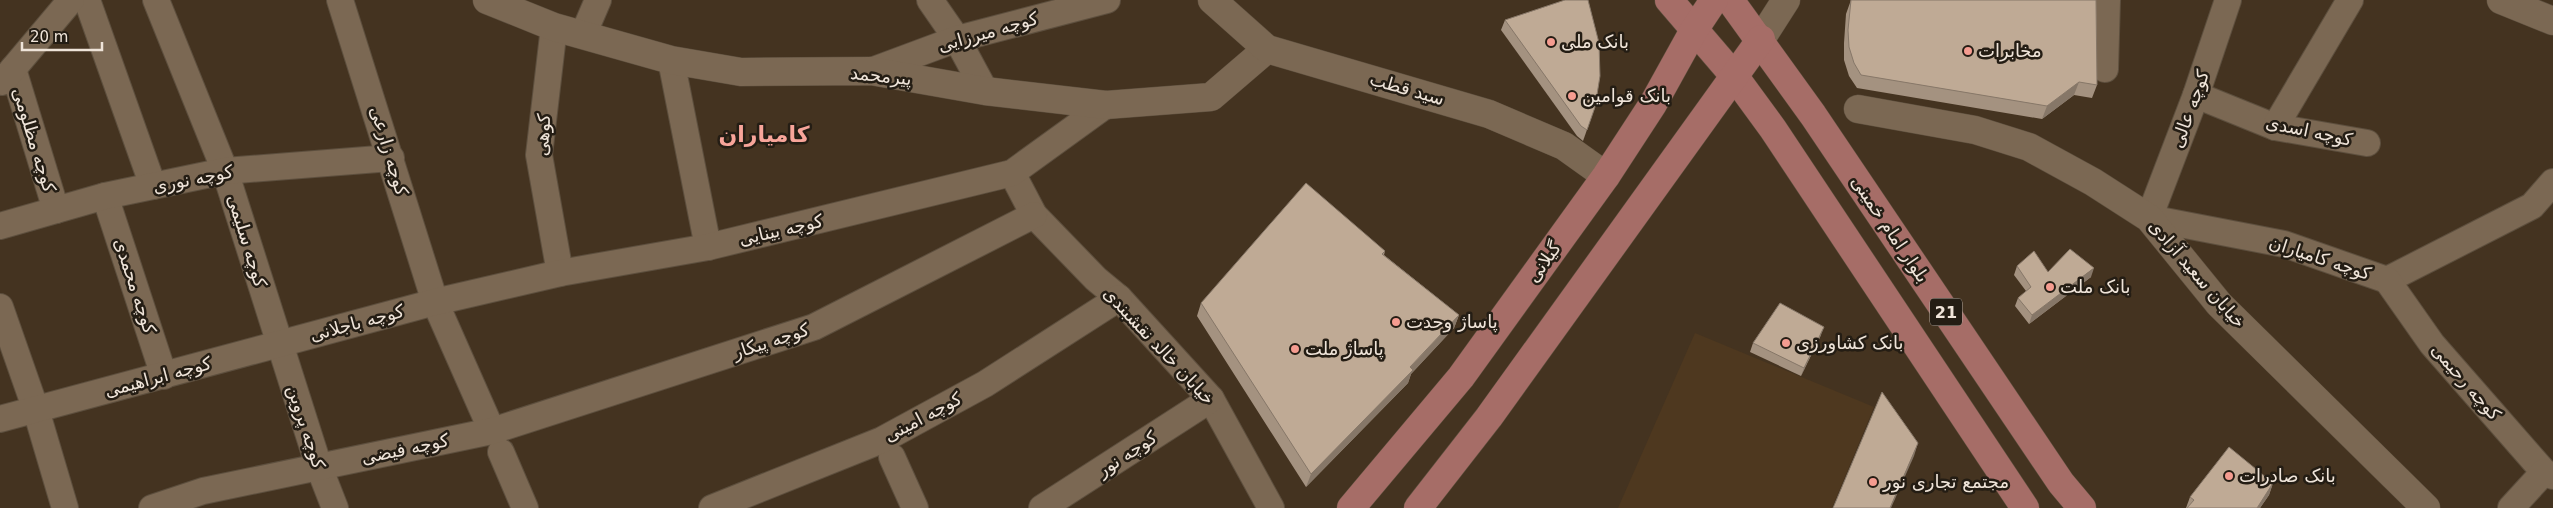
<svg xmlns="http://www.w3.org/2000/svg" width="2553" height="508" font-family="'DejaVu Sans','Noto Sans Arabic',sans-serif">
<rect width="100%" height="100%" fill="#443320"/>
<polygon fill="#4e381f" points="1695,333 1874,407 1832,508 1618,508"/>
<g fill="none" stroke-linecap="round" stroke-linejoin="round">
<g stroke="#5d4f3e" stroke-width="28">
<g id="street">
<polyline points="87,0 153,186"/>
<polyline points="156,0 225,171 319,467 335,508"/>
<polyline points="340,0 435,302 492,431"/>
<polyline points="930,0 957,39 985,91"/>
<polyline points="2228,0 2196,95 2149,218 2284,244 2387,280 2532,206 2553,182"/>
<polyline points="554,27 539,155 560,273"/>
<polyline points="583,35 598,0"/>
<polyline points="671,60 708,247"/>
<polyline points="13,69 56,210"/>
<polyline points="2105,69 2107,0"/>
<polyline points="871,71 957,39 1107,0"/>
<polyline points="2,82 71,0"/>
<polyline points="2196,95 2275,127 2367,143"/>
<polyline points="2275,127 2350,0"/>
<polyline points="1012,173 1034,215 1096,279 1119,298 1211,399 1271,508"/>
<polyline points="105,196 164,376"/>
<polyline points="0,226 105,196 225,171 391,158"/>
<polyline points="2387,280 2432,344 2544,472 2553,476"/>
<polyline points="0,307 36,410 65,508"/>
<polyline points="0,419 435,302 560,273 708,247 1012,173 1106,105"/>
<polyline points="501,452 525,508"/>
<polyline points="892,457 915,508"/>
<polyline points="152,508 203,491 492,431 814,327 1034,215"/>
<polyline points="712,508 882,440 985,384 1119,298"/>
<polyline points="1042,508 1211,399"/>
<polyline points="2511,508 2544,472"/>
</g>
</g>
<g stroke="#5d4f3e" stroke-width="29">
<g id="secondary">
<polyline points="487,0 554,27 671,60 741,72 871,71 985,91 1106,105 1211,97 1267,49"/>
<polyline points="1212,0 1267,49 1489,114 1564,146 1606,176"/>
<polyline points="2501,0 2553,21"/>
<polyline points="1761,39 1786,0"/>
<polyline points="1858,109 1975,130 2029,147 2093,182 2149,218 2219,304 2426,508"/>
</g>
</g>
<g stroke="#5d4f3e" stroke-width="29">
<g id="primary">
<polyline points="1669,0 1735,77 1773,129 2025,508"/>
<polyline points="1730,0 1813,115 2061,483 2082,508"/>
<polyline points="1351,508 1461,377 1606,176 1653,104 1694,30 1714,0"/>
<polyline points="1418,508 1489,417 1761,39"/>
</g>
</g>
<use href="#street" stroke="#7b6853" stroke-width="26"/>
<use href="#secondary" stroke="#7b6853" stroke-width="28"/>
<use href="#primary" stroke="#a66d67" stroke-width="28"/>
</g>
<g fill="#a49280">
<polygon points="1851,0 2096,0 2097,85 2092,98 2074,95 2042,119 1857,88 1849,76 1844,60 1844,43 1846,14"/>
<polygon points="1505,20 1595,107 1583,141 1577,136 1501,30"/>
<polygon points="1385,251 1384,255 1459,315 1454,328 1411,374 1408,383 1306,487 1197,316 1201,303"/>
<polygon points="2017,266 2048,272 2091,277 2029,324 2015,306 2018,298 2026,291 2014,275"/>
<polygon points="1821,335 1801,376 1750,352 1753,343"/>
<polygon points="2273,483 2269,495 2260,508 2186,508 2190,497"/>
</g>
<g fill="#867768">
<polygon points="2079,82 2074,95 2042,119 2047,106"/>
<polygon points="2094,268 2091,277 2029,324 2032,315"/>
<polygon points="1459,315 1454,328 1411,374 1408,383 1306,487 1311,474"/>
<polygon points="1824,327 1821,335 1801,376 1804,368"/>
<polygon points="1918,443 1914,456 1891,508 1890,508"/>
<polygon points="2273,483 2269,495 2260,508 2257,508"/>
</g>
<g fill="#bfaa95" stroke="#867768">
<polygon points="1565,0 1588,0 1599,43 1600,76 1595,107 1587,130 1581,126 1505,20"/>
<polygon points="1851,0 2096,0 2097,85 2079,82 2047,106 1861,75 1854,63 1849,47 1848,30"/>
<polygon points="1306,183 1385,251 1382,254 1459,315 1410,367 1413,370 1311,474 1201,303"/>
<polygon points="2070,249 2094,268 2032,315 2018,298 2031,287 2017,266 2034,251 2048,272"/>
<polygon points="1780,303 1824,327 1804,368 1753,343"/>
<polygon points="1882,392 1918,443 1890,508 1833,508"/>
<polygon points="2229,447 2273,483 2259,505 2257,508 2187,508 2194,500 2190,497"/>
</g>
<g fill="#f59c90" stroke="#241d14" stroke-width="2">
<circle cx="1551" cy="42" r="5"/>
<circle cx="1968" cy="51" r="5"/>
<circle cx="1572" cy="96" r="5"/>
<circle cx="2050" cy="287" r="5"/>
<circle cx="1396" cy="322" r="5"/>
<circle cx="1786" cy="343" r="5"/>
<circle cx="1295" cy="349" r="5"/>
<circle cx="2229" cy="476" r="5"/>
<circle cx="1873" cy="482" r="5"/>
</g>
<g text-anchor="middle" stroke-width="5" stroke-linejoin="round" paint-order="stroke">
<rect fill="#241d14" stroke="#b2a89e" stroke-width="1" x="1930" y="298.5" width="32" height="27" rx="4"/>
<g font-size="16" font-weight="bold" fill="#efe4d9">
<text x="1946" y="318">21</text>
</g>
<g font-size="18" fill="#efe4d9" stroke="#241d14">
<text transform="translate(988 32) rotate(-16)" y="6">کوچه میرزایی</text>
<text transform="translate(881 76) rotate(6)" y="6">پیرمحمد</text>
<text transform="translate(1407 89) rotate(16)" y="6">سید قطب</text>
<text transform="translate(2190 109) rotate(-70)" y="6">کوچه عالی</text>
<text transform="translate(2309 131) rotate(12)" y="6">کوچه اسدی</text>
<text transform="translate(543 135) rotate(-86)" y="6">کوهی</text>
<text transform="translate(34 140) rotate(73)" y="6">کوچه مظلومی</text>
<text transform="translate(389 151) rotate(73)" y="6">کوچه زارعی</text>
<text transform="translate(193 179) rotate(-11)" y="6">کوچه نوری</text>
<text transform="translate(1890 229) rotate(56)" y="6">بلوار امام خمینی</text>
<text transform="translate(781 230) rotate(-13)" y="6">کوچه بینایی</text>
<text transform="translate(247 241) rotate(73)" y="6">کوچه سلیمی</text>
<text transform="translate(2320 258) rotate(18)" y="6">کوچه کامیاران</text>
<text transform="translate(1544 262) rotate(-54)" y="6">گیلانی</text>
<text transform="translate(2197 274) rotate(49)" y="6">خیابان سعید آزادی</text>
<text transform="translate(135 286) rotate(72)" y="6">کوچه محمدی</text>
<text transform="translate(357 323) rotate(-15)" y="6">کوچه باجلانی</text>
<text transform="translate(771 341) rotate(-18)" y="6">کوچه پیکار</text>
<text transform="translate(1159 346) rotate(47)" y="6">خیابان خالد نقشبندی</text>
<text transform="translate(158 377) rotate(-15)" y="6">کوچه ابراهیمی</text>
<text transform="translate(2466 382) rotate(49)" y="6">کوچه رحیمی</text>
<text transform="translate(923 417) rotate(-28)" y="6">کوچه امینی</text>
<text transform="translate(306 427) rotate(72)" y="6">کوچه پروین</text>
<text transform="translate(405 449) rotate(-12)" y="6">کوچه فیضی</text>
<text transform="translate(1127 454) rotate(-33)" y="6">کوچه نور</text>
</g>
<g font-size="18" fill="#efe4d9" stroke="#241d14" text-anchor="start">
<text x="1561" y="48">بانک ملی</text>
<text x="1978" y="57">مخابرات</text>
<text x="1582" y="102">بانک قوامین</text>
<text x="2060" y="293">بانک ملت</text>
<text x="1406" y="328">پاساژ وحدت</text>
<text x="1796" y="349">بانک کشاورزی</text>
<text x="1305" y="355">پاساژ ملت</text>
<text x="2239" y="482">بانک صادرات</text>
<text x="1883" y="488">مجتمع تجاری نور</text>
</g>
<g font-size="22" font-weight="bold" fill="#f8a59a" stroke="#241d14">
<text x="764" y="142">کامیاران</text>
</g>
</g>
<path d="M22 42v8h80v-8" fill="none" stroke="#efe4d9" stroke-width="2.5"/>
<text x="30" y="42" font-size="15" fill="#efe4d9" stroke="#241d14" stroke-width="4" paint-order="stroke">20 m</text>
</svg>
